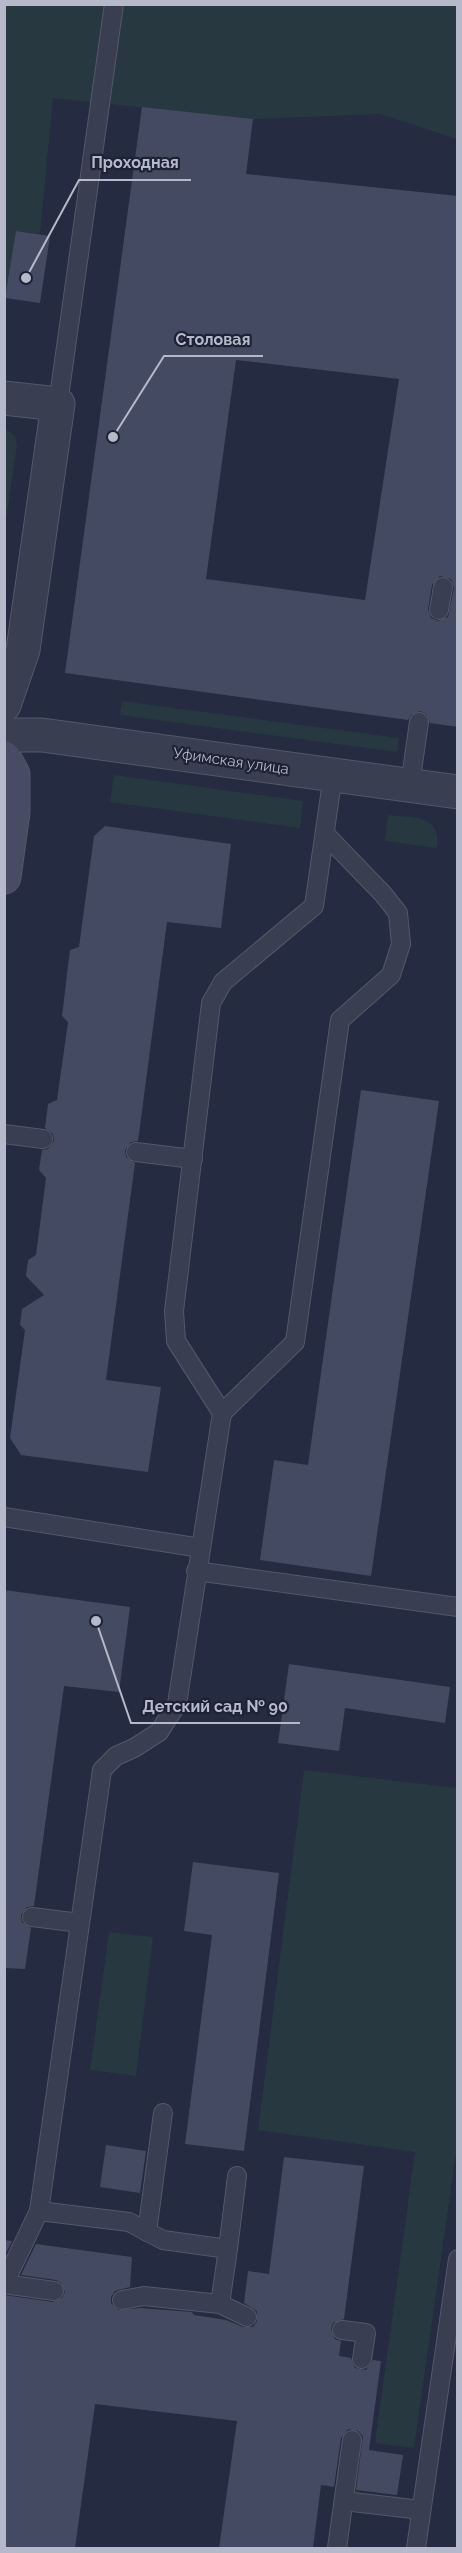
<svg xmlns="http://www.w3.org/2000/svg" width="462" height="2553" font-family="Raleway,sans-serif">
<rect width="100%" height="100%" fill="#252b40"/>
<g fill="#273841">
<polygon points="5,5 457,5 457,139 380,114 253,119 53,98 40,234 16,231 5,308"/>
<polygon points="5,429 15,436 17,445 5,527"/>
<polygon points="122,701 399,738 397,752 120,715"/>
<polygon points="114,775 303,801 300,828 110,802"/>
<path d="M388 815C413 818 442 814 437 848L385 841Z"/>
<polygon points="304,1770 457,1788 458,2139 414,2448 375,2443 415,2152 258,2130"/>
<polygon points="109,1932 153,1937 136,2076 90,2070"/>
</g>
<g fill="#444a62" fill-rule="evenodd">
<path d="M142 107 253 119 246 174 458 196V727L430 723 426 714 420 711 411 715 408 720 65 673ZM236 360 399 379 365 600 206 579ZM440 576 451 579 454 588 448 617 438 621 431 618 428 609 432 585Z"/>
<polygon points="16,231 50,236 40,303 5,298"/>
<polygon points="105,826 231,844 221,928 167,922 138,1141 131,1142 125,1150 126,1157 135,1163 106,1380 161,1387 148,1472 21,1455 10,1438 25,1330 20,1325 22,1309 44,1295 26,1276 28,1260 36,1255 46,1178 39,1170 42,1150 48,1149 54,1141 53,1134 45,1128 48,1104 57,1100 68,1022 62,1016 70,950 79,947 94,836"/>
<polygon points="361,1090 439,1101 371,1576 260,1560 274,1460 308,1465"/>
<polygon points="4,1590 130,1607 119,1692 64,1686 34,1906 27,1907 21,1915 22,1922 31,1928 25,1969 4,1968"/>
<polygon points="289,1664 450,1687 445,1723 345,1708 339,1751 278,1743"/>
<polygon points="193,1862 279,1873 244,2151 185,2144 212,1935 184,1931"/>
<polygon points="106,2145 146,2151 140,2193 100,2187"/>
<polygon points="284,2157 364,2166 344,2319 333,2323 331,2329 335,2339 341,2341 339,2356 351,2358 355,2368 366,2370 373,2360 381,2361 369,2450 403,2455 397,2495 356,2490 363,2436 358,2431 348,2429 341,2438 334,2487 321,2485 313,2548 219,2548 237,2421 95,2404 75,2548 4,2548 4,2295 53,2302 62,2298 65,2292 61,2283 56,2280 21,2275 36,2244 132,2257 130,2287 115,2291 111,2297 111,2303 118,2310 140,2308 192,2312 194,2315 226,2320 243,2327 253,2327 257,2321 257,2311 244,2303 248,2271 269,2274"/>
<polygon points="4,2240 12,2241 4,2257"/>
</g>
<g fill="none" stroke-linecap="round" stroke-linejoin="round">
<g stroke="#54586a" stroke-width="20">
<g id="lane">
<polyline points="58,404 114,4"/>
<polyline points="439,610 443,587"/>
<polyline points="410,785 419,722"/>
<polyline points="4,1134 43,1139"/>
<polyline points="136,1152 193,1159"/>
<polyline points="222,1413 295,1342 340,1020 391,975 401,944 398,913 383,894 325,834"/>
<polyline points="4,1517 201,1548"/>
<polyline points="196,1571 458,1607"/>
<polyline points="32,1917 80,1923"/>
<polyline points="237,2176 228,2249 163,2240 129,2222 39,2211 102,1770 116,1756 134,1748 159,1732 177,1704 222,1413 176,1341 174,1311 211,1003 223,982 314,906 333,775"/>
<polyline points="147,2232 163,2113"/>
<polyline points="4,2284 39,2211"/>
<polyline points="4,2284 54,2291"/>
<polyline points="122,2300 144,2296 220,2304 247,2317"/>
<polyline points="220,2304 228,2249"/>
<polyline points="342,2330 366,2333 362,2359"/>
<polyline points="344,2501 421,2510"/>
<polyline points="337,2548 352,2440"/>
<polyline points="416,2548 458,2259"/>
</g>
</g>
<g stroke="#54586a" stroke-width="35">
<g id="street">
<polyline points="4,398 58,404 23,650 4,705"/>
<polyline points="4,735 42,735 458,792"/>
</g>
</g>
<g stroke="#54586a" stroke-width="35">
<polyline id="secondary" points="4,758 13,774 13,812 4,877"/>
</g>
<use href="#lane" stroke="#393e50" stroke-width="18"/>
<use href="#street" stroke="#393e50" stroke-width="33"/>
<use href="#secondary" stroke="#474b63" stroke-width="33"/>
</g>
<g text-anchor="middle" stroke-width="4.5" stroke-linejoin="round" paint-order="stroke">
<g font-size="15" fill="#b6b9ca" stroke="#1e2235">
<text transform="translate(231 761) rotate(8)" y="5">Уфимская улица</text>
</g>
</g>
<path fill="none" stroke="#b6b9ca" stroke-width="2" d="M26 278L79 180H191M113 437L164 356H263M96 1621L131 1723H300"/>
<g fill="#b6b9ca" stroke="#1e2235" stroke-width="2">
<circle cx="26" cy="278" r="6"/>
<circle cx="113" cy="437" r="6"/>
<circle cx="96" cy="1621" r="6"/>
</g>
<g font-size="16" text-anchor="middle" font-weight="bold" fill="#b6b9ca" stroke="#1e2235" stroke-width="4.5" stroke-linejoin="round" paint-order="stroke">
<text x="135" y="168">Проходная</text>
<text x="213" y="345">Столовая</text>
<text x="215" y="1712">Детский сад № 90</text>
</g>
<rect width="462" height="2553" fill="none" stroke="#b6b9ca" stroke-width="12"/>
</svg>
